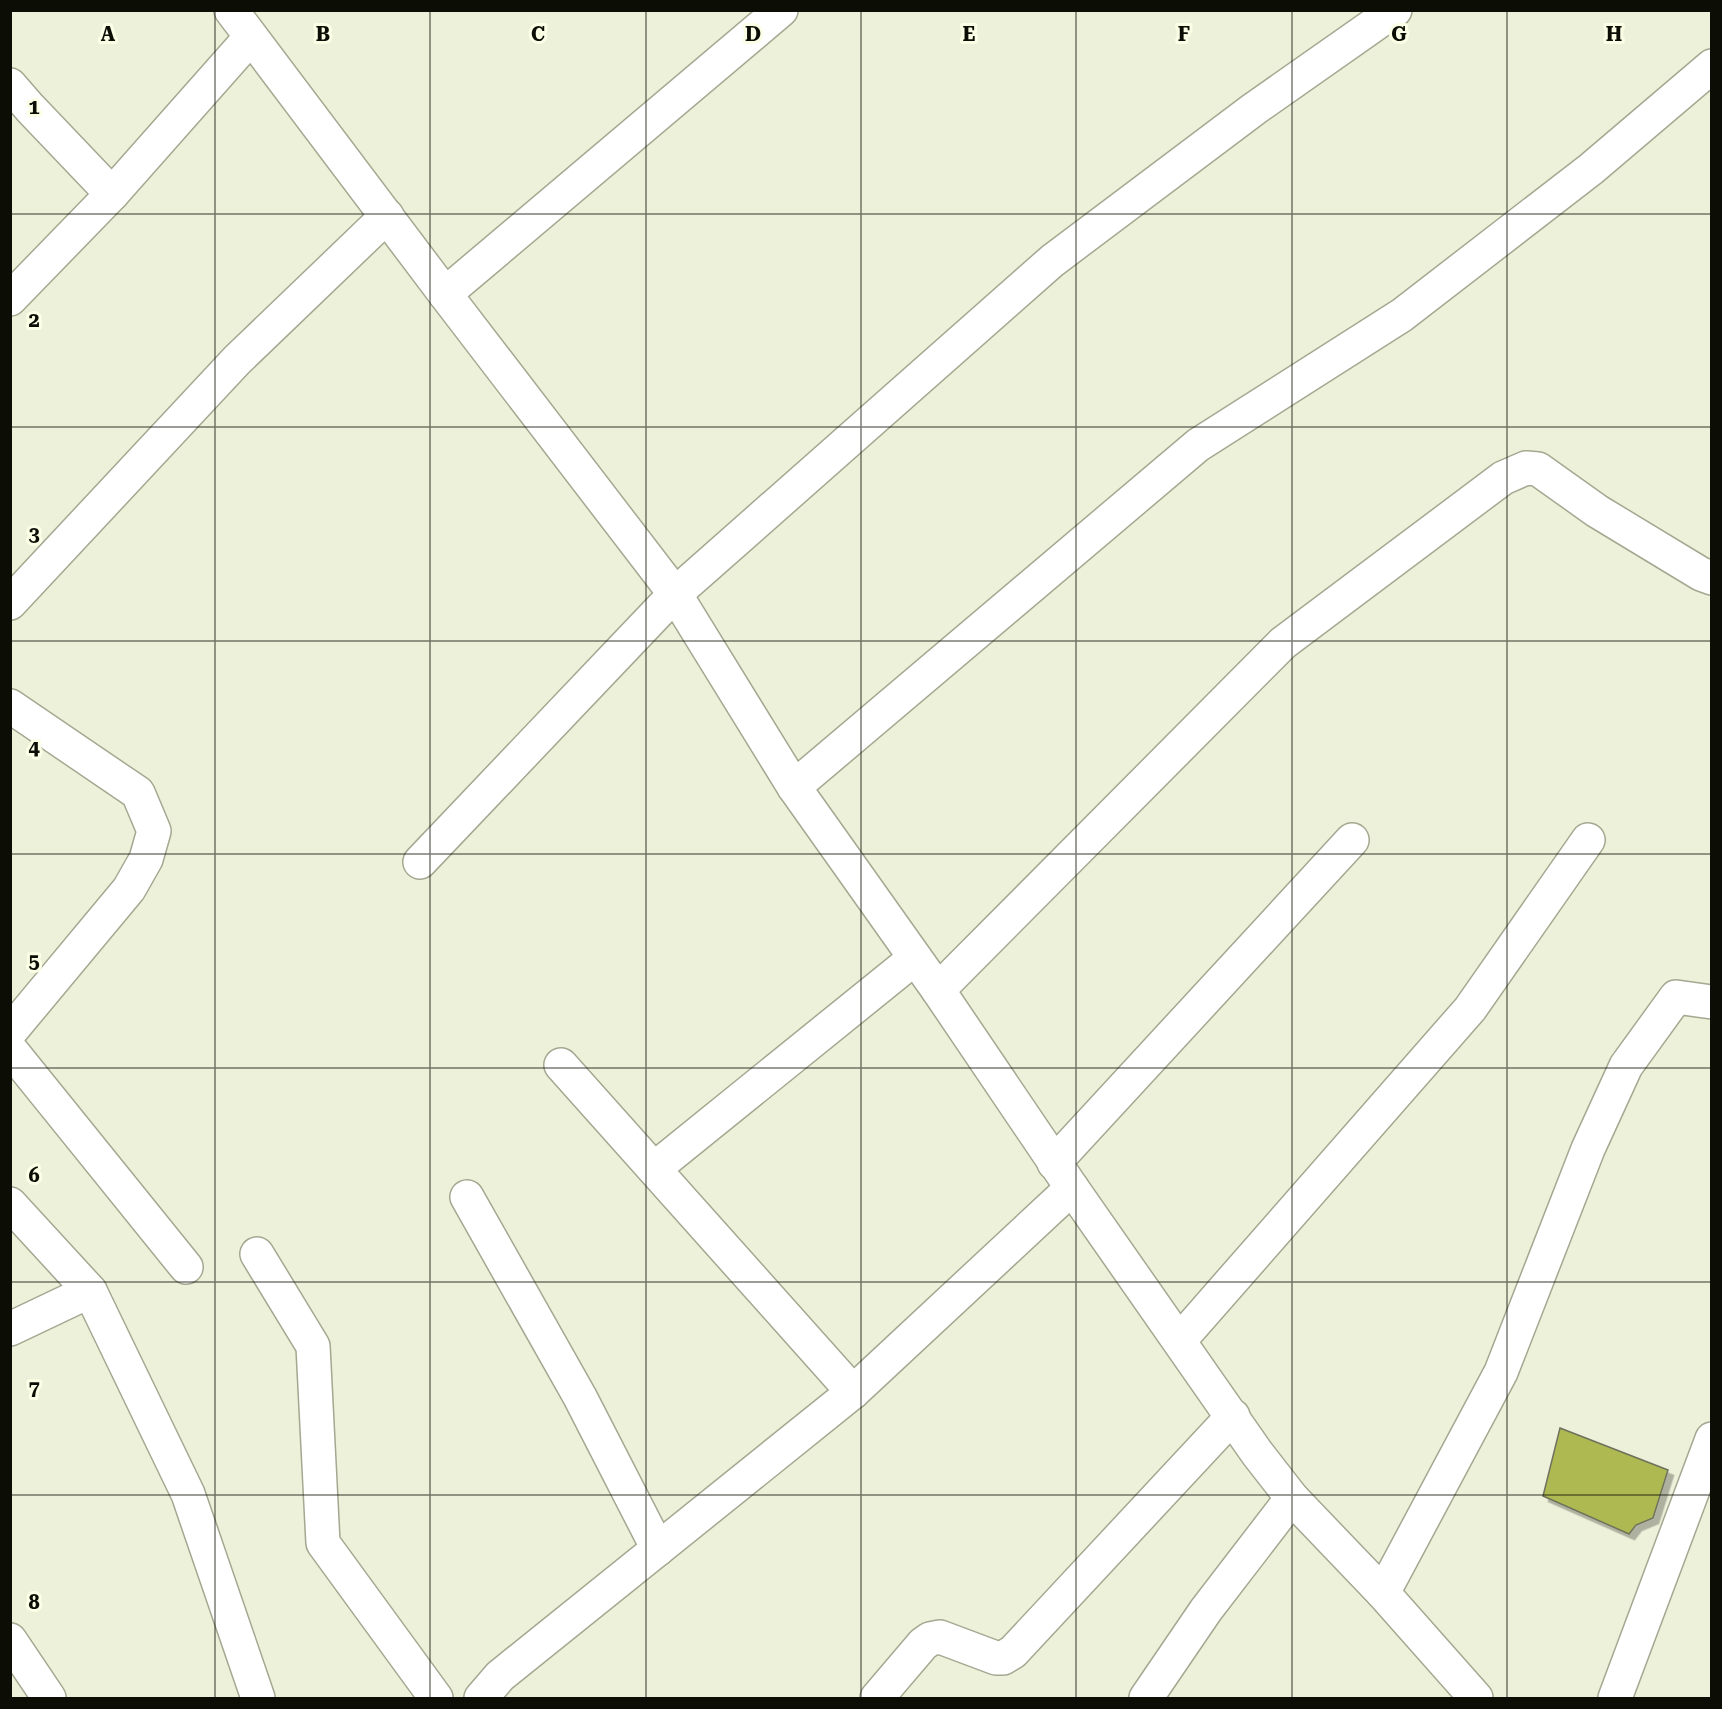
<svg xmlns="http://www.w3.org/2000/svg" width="1722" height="1709" font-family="'Roboto Serif',serif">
<defs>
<filter id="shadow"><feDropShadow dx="5.5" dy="5.5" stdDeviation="0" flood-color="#0004"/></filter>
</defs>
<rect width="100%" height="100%" fill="#edf1d9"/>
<polygon fill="#aeb951" stroke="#6e715c" stroke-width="1.5" filter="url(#shadow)" points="1560,1428 1668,1470 1653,1518 1636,1525 1629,1534 1543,1496"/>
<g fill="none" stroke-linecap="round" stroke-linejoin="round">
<g stroke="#a4a891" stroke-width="36">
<g id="street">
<polyline points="231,10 445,294 675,594 794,787 938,990 1072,1188 1257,1453 1292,1498 1383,1593 1476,1698"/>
<polyline points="10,85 30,108 112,194 10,299"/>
<polyline points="112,194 251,37"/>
<polyline points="445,294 781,10"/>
<polyline points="10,603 237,360 387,216"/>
<polyline points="10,706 138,793 154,831 146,859 129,889 10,1032"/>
<polyline points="794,787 1198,445 1402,315 1591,169 1712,66"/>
<polyline points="420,862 675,594 1052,261 1254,109 1395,10"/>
<polyline points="938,990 1283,643 1503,478 1526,468 1538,469 1597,511 1701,574 1712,578"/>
<polyline points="10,1049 186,1267"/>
<polyline points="561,1065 853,1392"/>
<polyline points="1054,1163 1352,840"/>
<polyline points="654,1169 915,958"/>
<polyline points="467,1197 580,1397 658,1549"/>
<polyline points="10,1204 90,1291 188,1494 258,1698"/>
<polyline points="257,1254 313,1346 323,1543 436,1698"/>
<polyline points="10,1329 90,1291"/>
<polyline points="1180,1340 1470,1009 1588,840"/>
<polyline points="1383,1593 1501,1372 1588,1149 1626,1066 1676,997 1712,1002"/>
<polyline points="10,1640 49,1698"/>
<polyline points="481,1698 500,1676 853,1392 1072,1188"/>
<polyline points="877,1698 923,1644 930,1639 940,1637 996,1658 1003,1658 1013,1652 1233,1416"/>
<polyline points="1146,1698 1206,1610 1292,1498"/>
<polyline points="1615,1698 1712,1439"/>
</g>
</g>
<use href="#street" stroke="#fff" stroke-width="33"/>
</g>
<path fill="none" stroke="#0c0d05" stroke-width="1.5" stroke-opacity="0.55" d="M215 10V1698M430 10V1698M646 10V1698M861 10V1698M1076 10V1698M1292 10V1698M1507 10V1698M10 214H1712M10 427H1712M10 641H1712M10 854H1712M10 1068H1712M10 1282H1712M10 1495H1712"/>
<g font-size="20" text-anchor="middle" font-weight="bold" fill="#0c0d05" stroke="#fbffe6" stroke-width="6" stroke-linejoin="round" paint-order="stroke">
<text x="108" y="41">A</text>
<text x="323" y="41">B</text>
<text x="538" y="41">C</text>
<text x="753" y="41">D</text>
<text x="969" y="41">E</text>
<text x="1184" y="41">F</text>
<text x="1399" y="41">G</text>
<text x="1614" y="41">H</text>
<text x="34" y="114">1</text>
<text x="34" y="327">2</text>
<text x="34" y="541">3</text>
<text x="34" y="755">4</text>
<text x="34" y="968">5</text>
<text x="34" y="1182">6</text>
<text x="34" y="1395">7</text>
<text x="34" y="1609">8</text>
</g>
<rect width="1722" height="1709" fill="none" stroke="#0c0d05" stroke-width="24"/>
</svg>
